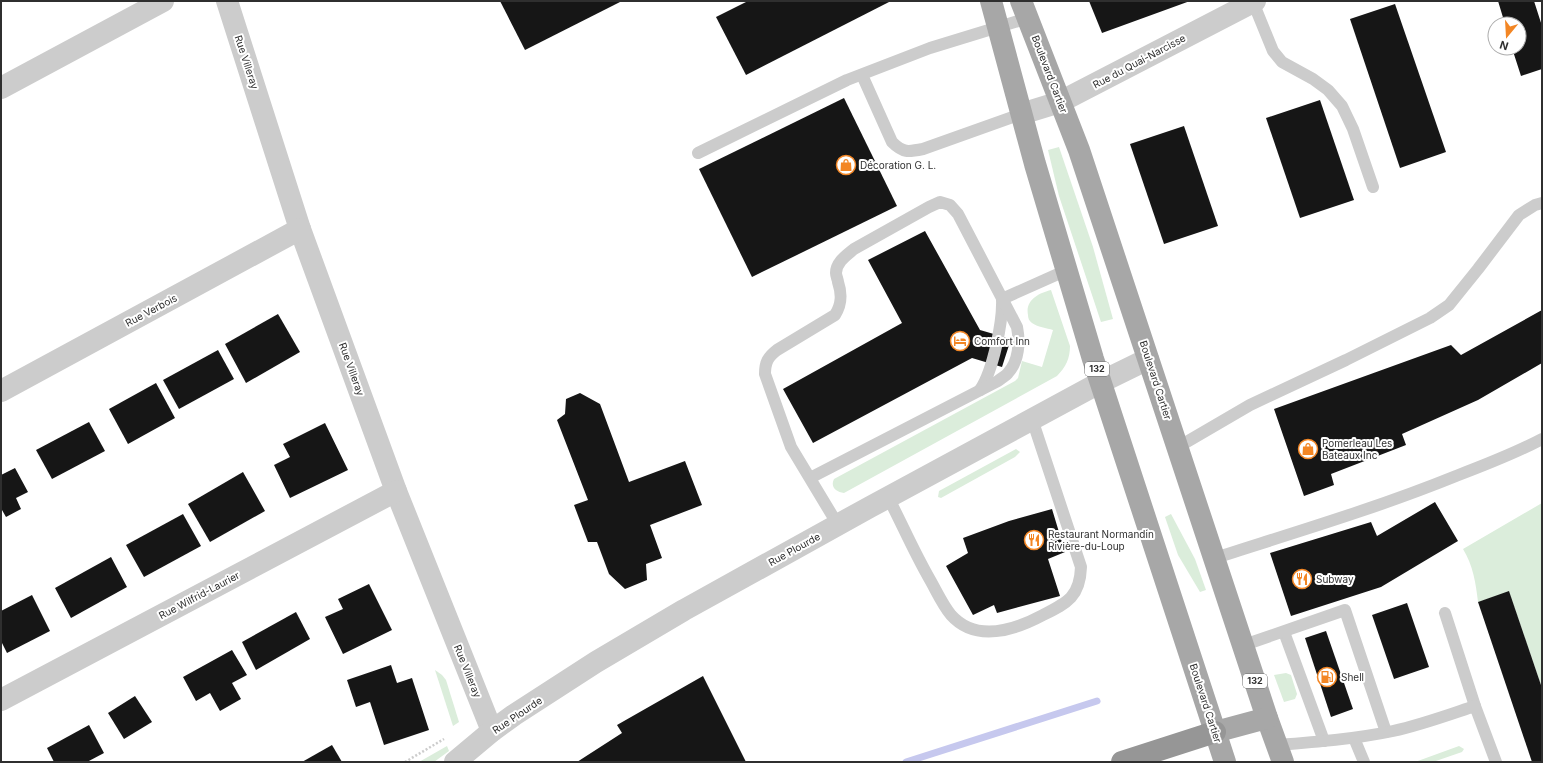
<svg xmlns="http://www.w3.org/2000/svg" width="1543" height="763" font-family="Inter,sans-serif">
<rect width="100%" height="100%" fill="#fff"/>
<g fill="#dbeddb">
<polygon points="1059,147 1093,247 1113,319 1101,322 1059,196 1048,150"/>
<path d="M1051 290 1070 346C1070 358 1066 367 1057 376L844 493C836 492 830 487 834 479L1015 381 1018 378 1022 361 1042 367 1053 330C1047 328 1037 327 1032 323 1029 321 1028 318 1028 315 1025 300 1039 293 1051 290Z"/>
<polygon points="1016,449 1020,452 1015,457 941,498 938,497 939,491"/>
<path d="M1542 503V688L1509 592 1478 602C1476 584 1473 565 1463 549Z"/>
<polygon points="1171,514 1195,559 1206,590 1200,592 1178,555 1165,517"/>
<polygon points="435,670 442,675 446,680 459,722 453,726"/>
<polygon points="1286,673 1291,675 1297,694 1295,699 1284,702 1274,675"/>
<polygon points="447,746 449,751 434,762 419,762"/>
<polygon points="1459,746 1464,749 1462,752 1433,762 1415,762"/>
</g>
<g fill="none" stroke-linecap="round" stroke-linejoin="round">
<polyline stroke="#c6c8ee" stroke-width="7" points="906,762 1097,701"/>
</g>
<g fill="#161616">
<polygon points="500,1 622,1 525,50"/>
<polygon points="748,1 891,1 746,75 716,17"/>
<polygon points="1089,1 1190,1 1102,33"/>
<polygon points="1498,1 1534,1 1542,26 1542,69 1521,76 1512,48 1519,48 1519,24 1505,24"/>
<polygon points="1395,4 1446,152 1400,168 1350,19"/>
<polygon points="844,98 897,206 752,277 699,169"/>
<polygon points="1320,100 1354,200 1300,218 1266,118"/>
<polygon points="1184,126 1218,226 1164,244 1130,144"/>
<polygon points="925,231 980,330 1011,339 1002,367 972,358 813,443 783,389 902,323 868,260"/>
<polygon points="1542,310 1542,363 1478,400 1402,434 1406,445 1331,474 1334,485 1304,496 1274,409 1451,345 1461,355"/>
<polygon points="278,314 300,352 246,383 225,344"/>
<polygon points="218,350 234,379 179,409 163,380"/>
<polygon points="156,383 175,418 128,444 109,409"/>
<polygon points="580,393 600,404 629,482 685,461 702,505 650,525 662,558 646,564 647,580 625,589 609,574 597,542 588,542 574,505 588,500 557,420 565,414 566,399"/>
<polygon points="89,422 105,451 52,479 36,450"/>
<polygon points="325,423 348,470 290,498 274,465 290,457 283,444"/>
<polygon points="15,468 28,492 16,498 21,509 6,517 2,510 1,510 1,475"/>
<polygon points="243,472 265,511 210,542 188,504"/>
<polygon points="1435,502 1458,541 1381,587 1291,616 1270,553 1371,522 1377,536"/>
<polygon points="1052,509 1065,552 1048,559 1060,596 997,613 994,605 973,615 946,566 968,553 963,538 1009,521"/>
<polygon points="183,514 201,546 144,577 126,545"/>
<polygon points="111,557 127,587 71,618 55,588"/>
<polygon points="369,584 392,630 343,654 325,617 343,609 338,599"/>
<polygon points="1509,591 1542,688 1542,762 1532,762 1478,602"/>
<polygon points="32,595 50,631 7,653 1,641 1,611"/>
<polygon points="1407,603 1429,667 1394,679 1372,615"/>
<polygon points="296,612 310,639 256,670 242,642"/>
<polygon points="1326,631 1353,709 1331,717 1305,638"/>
<polygon points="232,650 247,675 232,683 241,699 220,711 210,693 196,701 183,677"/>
<polygon points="391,665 397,683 412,678 429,730 384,745 370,702 356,707 347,680"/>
<polygon points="703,676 746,762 577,762 622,733 617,725"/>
<polygon points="135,696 152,722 124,739 108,713"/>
<polygon points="89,725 104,753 87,762 54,762 47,748"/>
<polygon points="332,745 342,762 302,762"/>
</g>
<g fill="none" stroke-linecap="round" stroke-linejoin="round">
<polyline stroke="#ccc" stroke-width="2.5" stroke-dasharray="2 2" stroke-linecap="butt" points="405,762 444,739"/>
<g stroke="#ccc" stroke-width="12">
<polyline points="1253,2 1273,51 1282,62 1313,79 1328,90 1342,106 1353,129 1373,187"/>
<path d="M862 75 892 142C903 153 908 152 923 149L1021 114"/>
<polyline points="698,153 847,80 930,48 1028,18"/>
<path d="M980 390C993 371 1003 321 1002 299L1067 270"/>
<polyline points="1178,447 1250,405 1346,360 1430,318 1449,305 1478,269 1519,215 1535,205 1542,203"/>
<path d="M810 478 998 381C1001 378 1006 376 1008 373 1019 361 1020 342 1017 327L958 214 950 205 940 202 929 207 854 249C847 255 836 262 836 273 836 276 838 280 838 282 842 294 842 304 835 315L777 350C768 357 765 362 765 374L791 447 838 525"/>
<path d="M888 497C902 524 914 552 929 578 936 590 942 604 951 615 976 643 1015 630 1043 615 1067 603 1080 597 1081 567L1032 419"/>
<path d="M1215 558C1296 532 1377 508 1456 476 1485 465 1514 454 1542 439"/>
<polyline points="1445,613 1475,706"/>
<polyline points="1284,632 1324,741"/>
<polyline points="1244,645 1345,610 1386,732"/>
<polyline points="1354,738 1364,762"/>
<path d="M1277 745C1316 742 1355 739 1393 731 1421 725 1448 715 1475 706L1496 762"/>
</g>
<g stroke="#ccc" stroke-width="22">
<polyline points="227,1 300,229 396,491 492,731"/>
<polyline points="1,88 163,1"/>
<polyline points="1021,114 1060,102 1255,1"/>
<polyline points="1,391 300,229"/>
<polyline points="1,700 396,491"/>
<polyline points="455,762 492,731 514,715 596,662 684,610 870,507 1101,382 1148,359"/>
</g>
<g stroke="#a7a7a7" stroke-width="22">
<polyline points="991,1 1035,164 1093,359 1225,762"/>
<polyline points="1021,1 1079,150 1267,718 1283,762"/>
<polyline points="1215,732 1267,718"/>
</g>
<polyline stroke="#969696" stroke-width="22" points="1122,762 1215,732"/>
</g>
<defs>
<g id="shop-ring" transform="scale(1)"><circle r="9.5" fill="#fff" stroke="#f38624" stroke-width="1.5"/><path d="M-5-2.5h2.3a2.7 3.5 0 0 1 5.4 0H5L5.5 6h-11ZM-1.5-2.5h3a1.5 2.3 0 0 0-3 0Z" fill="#f38624"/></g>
<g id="hotel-ring" transform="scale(1)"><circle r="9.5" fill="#fff" stroke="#f38624" stroke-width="1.5"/><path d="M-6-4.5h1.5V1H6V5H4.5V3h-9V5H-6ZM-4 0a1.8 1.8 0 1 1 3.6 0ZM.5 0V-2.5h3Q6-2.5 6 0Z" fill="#f38624"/></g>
<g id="restaurant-ring" transform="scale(1)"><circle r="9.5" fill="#fff" stroke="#f38624" stroke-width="1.5"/><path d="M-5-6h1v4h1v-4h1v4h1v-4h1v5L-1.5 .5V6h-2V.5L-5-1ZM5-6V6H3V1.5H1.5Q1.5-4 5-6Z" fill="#f38624"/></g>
<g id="fuel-ring" transform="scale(1)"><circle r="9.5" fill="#fff" stroke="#f38624" stroke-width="1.5"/><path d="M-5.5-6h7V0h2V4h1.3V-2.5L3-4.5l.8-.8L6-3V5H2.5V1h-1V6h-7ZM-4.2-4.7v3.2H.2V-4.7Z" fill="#f38624"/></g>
</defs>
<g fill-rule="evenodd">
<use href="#shop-ring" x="846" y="165"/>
<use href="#hotel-ring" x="960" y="341"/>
<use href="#shop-ring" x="1308" y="449"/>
<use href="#restaurant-ring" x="1034" y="540"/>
<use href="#restaurant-ring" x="1302" y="579"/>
<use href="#fuel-ring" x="1327" y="677"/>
</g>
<g text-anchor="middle" stroke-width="4" stroke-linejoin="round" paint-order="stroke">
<g fill="#fff" stroke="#6d6d6d" stroke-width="1">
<rect x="1085" y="362" width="24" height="14" rx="3"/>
<rect x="1243" y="674" width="24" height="14" rx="3"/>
</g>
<g font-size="9" font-weight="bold" fill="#2f2f2f">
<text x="1097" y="372">132</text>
<text x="1255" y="684">132</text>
</g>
<g font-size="10" fill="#2f2f2f" stroke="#fff">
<text transform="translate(1139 61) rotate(-28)" y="4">Rue du Quai-Narcisse</text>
<text transform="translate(247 62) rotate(72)" y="4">Rue Villeray</text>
<text transform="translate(1050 74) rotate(69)" y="4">Boulevard Cartier</text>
<text transform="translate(151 310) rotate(-28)" y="4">Rue Verbois</text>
<text transform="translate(352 369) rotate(70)" y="4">Rue Villeray</text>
<text transform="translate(1156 380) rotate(72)" y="4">Boulevard Cartier</text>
<text transform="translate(794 549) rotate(-29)" y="4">Rue Plourde</text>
<text transform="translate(199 595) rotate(-28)" y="4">Rue Wilfrid-Laurier</text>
<text transform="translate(468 671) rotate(68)" y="4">Rue Villeray</text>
<text transform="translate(1206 703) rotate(72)" y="4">Boulevard Cartier</text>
<text transform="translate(517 715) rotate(-34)" y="4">Rue Plourde</text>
</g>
<g font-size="10" fill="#2f2f2f" stroke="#fff" text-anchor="start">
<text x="860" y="169">Décoration G. L.</text>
<text x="974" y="345">Comfort Inn</text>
<text x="1322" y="447">Pomerleau Les<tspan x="1322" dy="12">Bateaux Inc</tspan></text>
<text x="1048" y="538">Restaurant Normandin<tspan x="1048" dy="12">Rivière-du-Loup</tspan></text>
<text x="1316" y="583">Subway</text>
<text x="1341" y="681">Shell</text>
</g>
</g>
<rect width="1543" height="763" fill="none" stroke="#2f2f2f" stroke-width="4"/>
<g transform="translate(1507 36) rotate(198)"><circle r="19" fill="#ffffff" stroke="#acacac"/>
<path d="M0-3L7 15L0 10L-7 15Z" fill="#f38624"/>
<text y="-6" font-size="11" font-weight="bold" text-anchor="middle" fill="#2f2f2f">N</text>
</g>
</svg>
